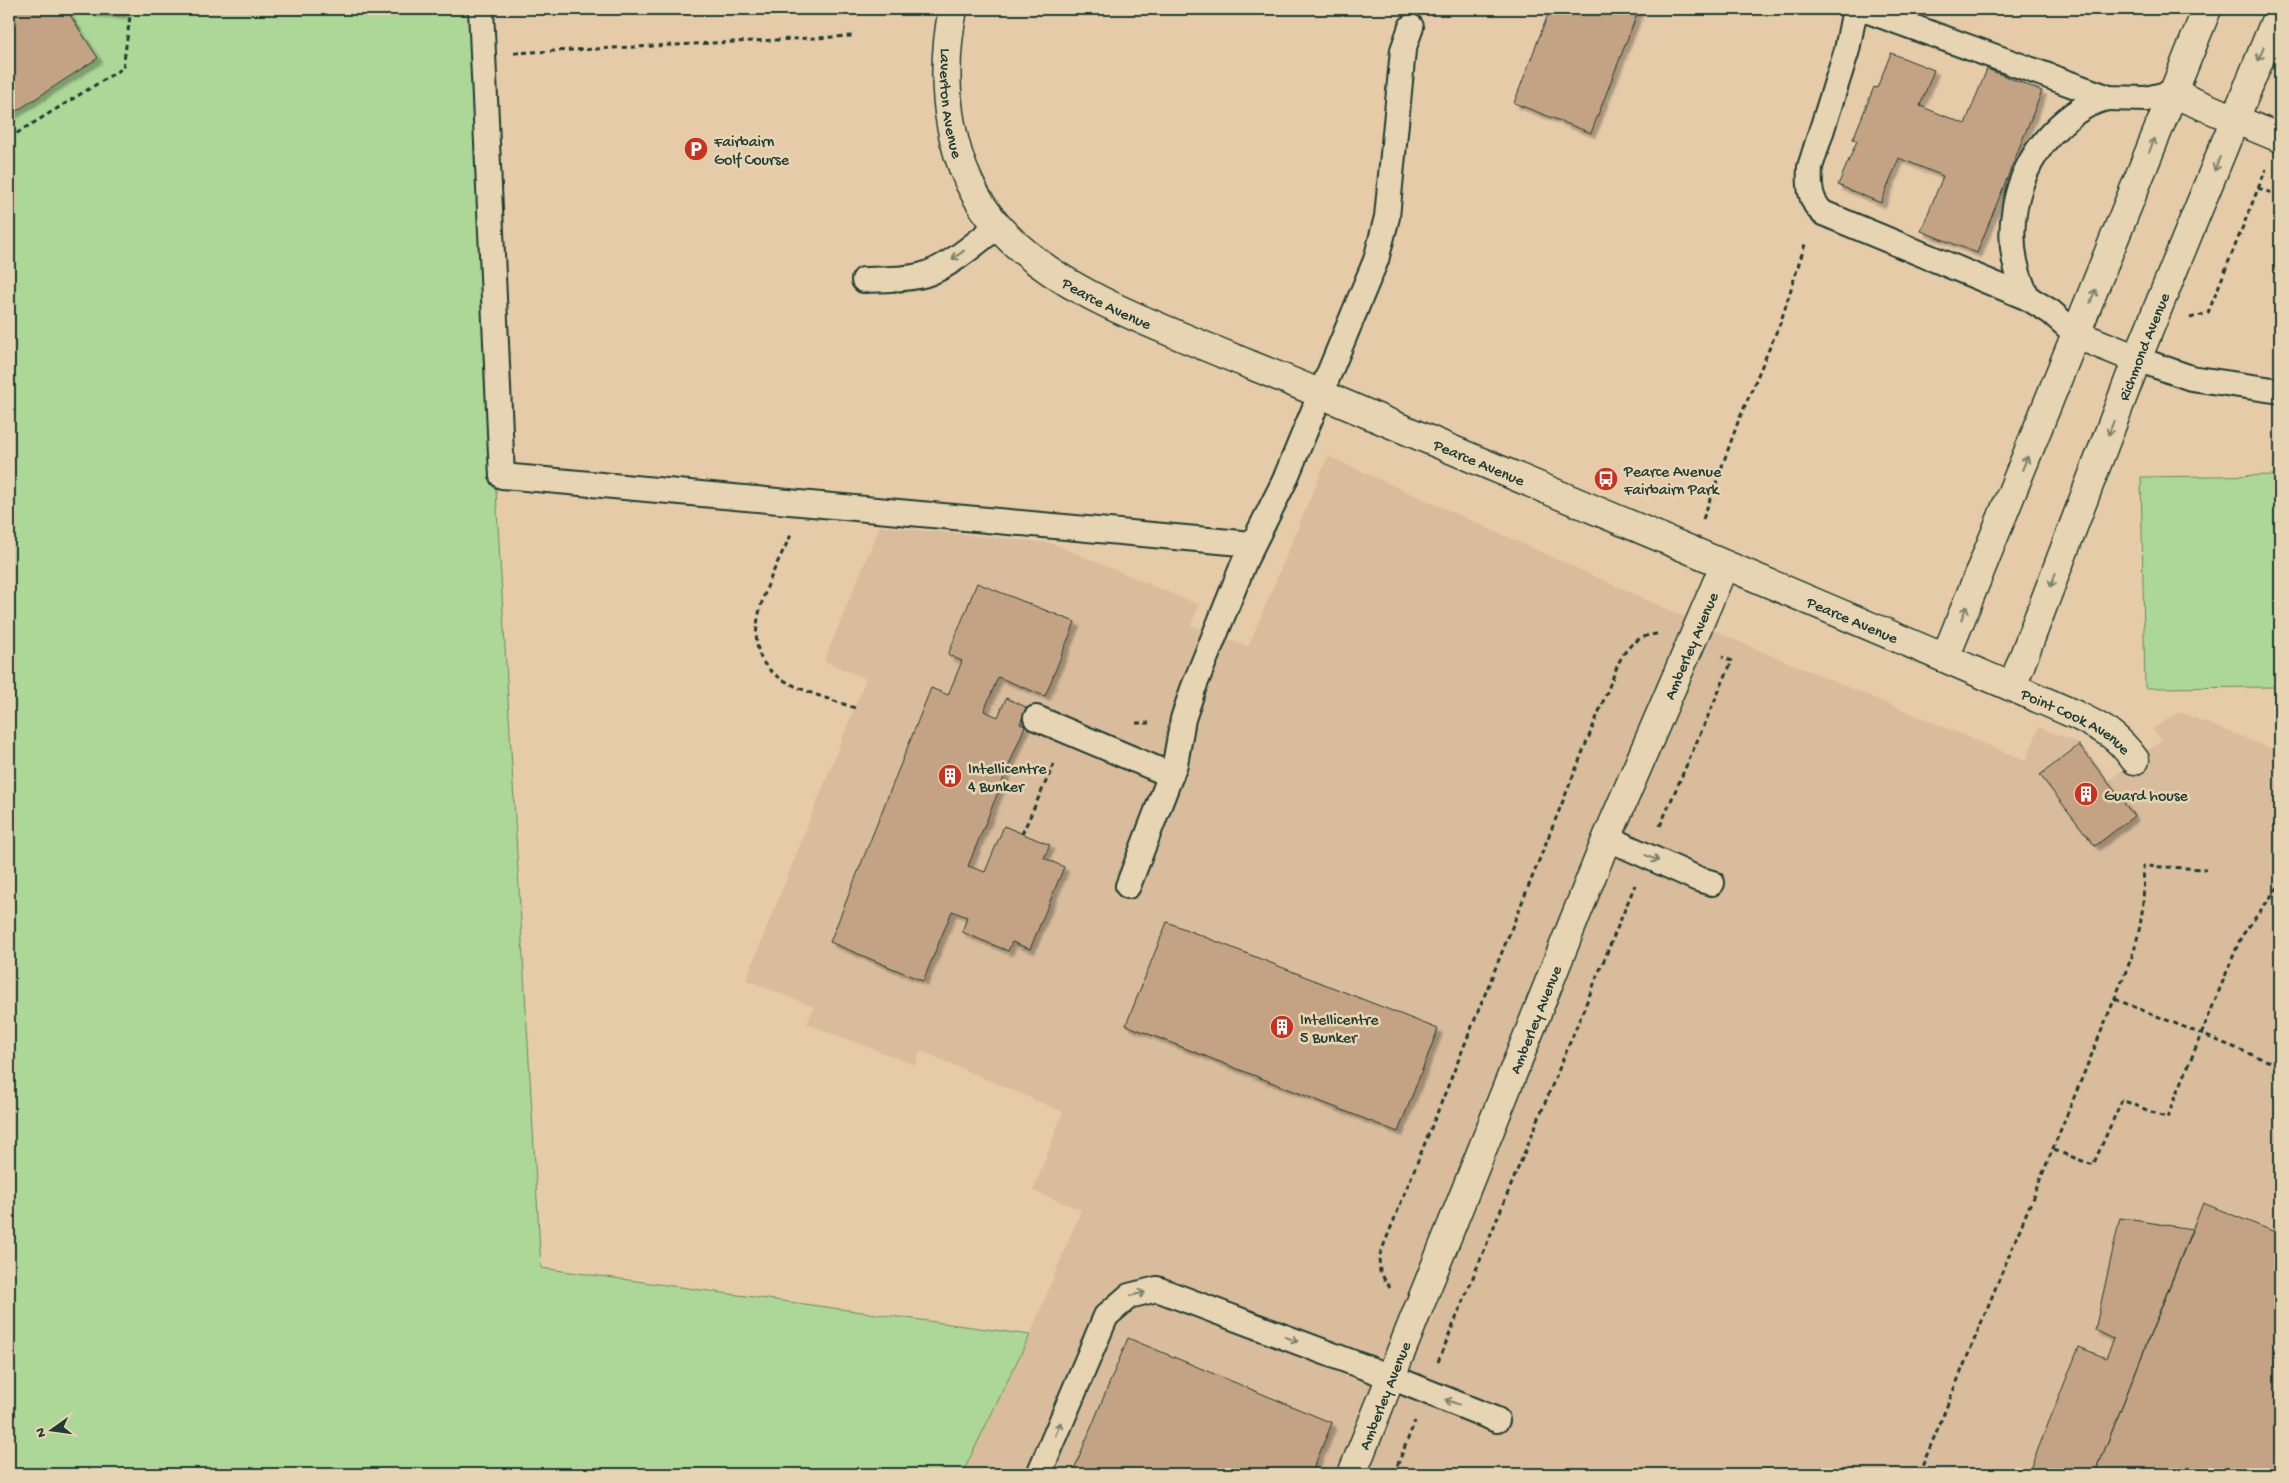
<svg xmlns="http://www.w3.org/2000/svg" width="2289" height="1483" font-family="'Gochi Hand',sans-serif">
<defs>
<filter id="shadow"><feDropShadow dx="4.5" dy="4.5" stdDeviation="1" flood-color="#0004"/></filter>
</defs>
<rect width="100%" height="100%" fill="#e6cba9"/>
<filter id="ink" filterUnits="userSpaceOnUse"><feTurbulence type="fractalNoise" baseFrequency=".02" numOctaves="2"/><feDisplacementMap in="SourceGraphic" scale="10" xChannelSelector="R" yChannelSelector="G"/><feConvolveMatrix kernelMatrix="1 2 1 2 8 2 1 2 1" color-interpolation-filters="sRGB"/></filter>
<g filter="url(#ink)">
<polygon fill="#d8bc9c" points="1328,456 1749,646 2026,761 2039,727 2078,743 2108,781 2162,740 2152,729 2179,712 2280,752 2280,1474 962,1474 1030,1335 1081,1210 1033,1191 1063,1112 921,1051 915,1065 807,1024 814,1007 746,980 866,679 824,661 880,526 1051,543 1199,605 1191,625 1248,647"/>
<g fill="#acd796" stroke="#668a65">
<polygon points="9,9 472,9 496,491 541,1268 1030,1335 962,1474 9,1474"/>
<polygon points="2280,475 2280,687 2145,688 2141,477"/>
</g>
<g fill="#c4a385" stroke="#1f3d34" filter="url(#shadow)">
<polygon points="9,9 66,9 98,58 9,116"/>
<polygon points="91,9 124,9 123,14 91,12"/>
<polygon points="1550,9 1639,9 1591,133 1514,103"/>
<polygon points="1891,53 1934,70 1920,106 1965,124 1987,69 2042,91 1977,253 1921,231 1943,176 1899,158 1881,203 1838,185 1857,141 1853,139 1874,87 1877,88"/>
<polygon points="977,583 1075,622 1045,696 998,677 984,711 998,717 1006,698 1026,707 1020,724 1025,726 968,866 985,872 1004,826 1050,845 1044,858 1064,867 1030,949 1012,942 1008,951 962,932 967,917 952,911 923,981 830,942 931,688 948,695 962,661 948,655"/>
<polygon points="2079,745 2134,816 2095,846 2040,775"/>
<polygon points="1167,922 1438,1029 1398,1132 1126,1025"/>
<polygon points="2203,1203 2280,1234 2280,1474 2095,1474"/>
<polygon points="2120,1218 2192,1229 2095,1474 2028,1474 2079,1347 2106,1358 2114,1339 2095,1330"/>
<polygon points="1128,1338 1332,1423 1311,1474 1072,1474"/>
</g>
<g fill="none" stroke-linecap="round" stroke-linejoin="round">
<g stroke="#1f3d34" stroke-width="28">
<g id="lane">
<polyline points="481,9 502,476 1252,544"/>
<path d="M1855 9 1847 50 1810 167C1809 184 1809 201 1823 213L2028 298 2051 312 2077 335"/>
<polyline points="1863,9 2109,98 2146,99 2172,93"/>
<path d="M864 280C883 279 904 280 923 275 950 267 975 243 998 226"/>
<path d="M2028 298C1998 240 2013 169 2059 126 2073 113 2090 101 2109 98"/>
<polyline points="2137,359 2191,378 2280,391"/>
<polyline points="1036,718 1171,775"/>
<polyline points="1607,838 1698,879 1712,883"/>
<polyline points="1128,886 1175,764 1183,719 1193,689 1245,560 1284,482 1376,260 1387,217 1403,50 1411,27"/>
<polyline points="1039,1474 1106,1316 1129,1296 1157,1289 1391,1377 1497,1420"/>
</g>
</g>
<g stroke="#1f3d34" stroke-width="31">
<g id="street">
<path id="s1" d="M953 9C938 84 947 171 1001 230 1053 285 1129 315 1197 343 1245 363 1294 382 1342 403 1586 507 1832 608 2076 715 2104 729 2116 734 2135 760"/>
<polyline points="2172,93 2280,138"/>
<polyline points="2077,335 2137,359"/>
<polyline points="1945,658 2207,9"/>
<path id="s2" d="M2012 687 2137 359 2280 9"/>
<path id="s3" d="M1352 1474 1607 838 1724 566"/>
</g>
</g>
<g stroke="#1f3d34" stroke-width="3" stroke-dasharray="5 4" stroke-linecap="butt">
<polyline points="514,53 854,36"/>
<polyline points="9,138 123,68 131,9"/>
<polyline points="2258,188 2280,196"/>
<polyline points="2190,318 2208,313 2266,169"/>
<polyline points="1703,519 1738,422 1781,321 1806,241"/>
<path d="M791 535C775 567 735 641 771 671 791 689 830 699 855 708"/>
<polyline points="1136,723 1149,723"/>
<polyline points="1660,826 1732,661 1722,657"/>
<polyline points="1022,834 1055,762"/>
<polyline points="2115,999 2280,1066"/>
<polyline points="2054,1150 2093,1165 2122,1100 2167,1118 2241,937 2278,887 2280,888"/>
<path d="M1390 1288 1380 1272 1379 1257 1619 662C1627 646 1639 635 1658 634"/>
<polyline points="1438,1362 1635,885"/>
<polyline points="1394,1474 1415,1421"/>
<path d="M1919 1474 2131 959C2142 928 2145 899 2143 866L2206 869"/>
</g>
<use href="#lane" stroke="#e7d4b2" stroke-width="24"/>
<use href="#street" stroke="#e7d4b2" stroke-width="28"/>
</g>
<defs><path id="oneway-shaft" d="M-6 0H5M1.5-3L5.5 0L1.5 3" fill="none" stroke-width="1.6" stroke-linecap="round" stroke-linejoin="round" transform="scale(1.25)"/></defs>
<g stroke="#79816d">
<use href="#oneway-shaft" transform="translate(2261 54) rotate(112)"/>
<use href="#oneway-shaft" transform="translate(2152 145) rotate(-69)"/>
<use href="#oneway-shaft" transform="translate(2217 164) rotate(112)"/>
<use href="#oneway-shaft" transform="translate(958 255) rotate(144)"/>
<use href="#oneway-shaft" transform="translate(2093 296) rotate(-69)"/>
<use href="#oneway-shaft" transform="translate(2111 428) rotate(111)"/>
<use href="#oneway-shaft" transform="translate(2025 463) rotate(-68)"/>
<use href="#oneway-shaft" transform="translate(2053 580) rotate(111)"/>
<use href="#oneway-shaft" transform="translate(1964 613) rotate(-68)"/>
<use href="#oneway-shaft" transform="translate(1652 858) rotate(24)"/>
<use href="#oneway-shaft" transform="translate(1138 1294) rotate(-13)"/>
<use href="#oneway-shaft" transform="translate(1291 1339) rotate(21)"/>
<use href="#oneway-shaft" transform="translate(1452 1402) rotate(-161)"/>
<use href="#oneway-shaft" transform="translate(1058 1429) rotate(-67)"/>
</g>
</g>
<defs>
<g id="parking-disc" transform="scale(1.25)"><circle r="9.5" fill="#c8321e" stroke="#e7d4b2"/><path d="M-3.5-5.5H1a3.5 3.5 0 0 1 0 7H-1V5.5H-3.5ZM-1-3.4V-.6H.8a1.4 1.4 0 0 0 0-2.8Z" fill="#fff"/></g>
<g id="bus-disc" transform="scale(1.25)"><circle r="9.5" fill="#c8321e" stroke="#e7d4b2"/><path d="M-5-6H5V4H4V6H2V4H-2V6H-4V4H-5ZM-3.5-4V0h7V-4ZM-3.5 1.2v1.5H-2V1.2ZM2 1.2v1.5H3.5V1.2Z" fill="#fff"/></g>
<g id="building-disc" transform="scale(1.25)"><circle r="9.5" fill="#c8321e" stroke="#e7d4b2"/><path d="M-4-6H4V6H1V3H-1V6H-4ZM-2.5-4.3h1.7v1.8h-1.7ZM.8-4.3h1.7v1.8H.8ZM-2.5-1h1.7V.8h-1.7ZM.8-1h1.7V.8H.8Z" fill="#fff"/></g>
</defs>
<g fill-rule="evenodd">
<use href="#parking-disc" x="696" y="149"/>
<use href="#bus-disc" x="1606" y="479"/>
<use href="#building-disc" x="950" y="776"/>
<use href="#building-disc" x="2086" y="794"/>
<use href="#building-disc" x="1282" y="1027"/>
</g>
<g text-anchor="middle" stroke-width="5" stroke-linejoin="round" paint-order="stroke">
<g font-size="16" fill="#1f3d34" stroke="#e7d4b2">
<text dy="6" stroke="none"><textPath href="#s1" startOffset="95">Laverton Avenue</textPath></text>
<text dy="6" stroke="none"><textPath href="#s1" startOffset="364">Pearce Avenue</textPath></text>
<text dy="6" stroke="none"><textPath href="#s2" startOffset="365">Richmond Avenue</textPath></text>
<text dy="6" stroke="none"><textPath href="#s1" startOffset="769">Pearce Avenue</textPath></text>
<text dy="6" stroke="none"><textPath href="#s1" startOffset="1174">Pearce Avenue</textPath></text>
<text dy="6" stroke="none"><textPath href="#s3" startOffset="895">Amberley Avenue</textPath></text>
<text dy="6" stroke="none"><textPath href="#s1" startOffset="1420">Point Cook Avenue</textPath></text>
<text dy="6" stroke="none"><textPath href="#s3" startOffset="490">Amberley Avenue</textPath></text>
<text dy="6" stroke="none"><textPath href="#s3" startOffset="85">Amberley Avenue</textPath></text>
</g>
<g font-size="16" fill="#1f3d34" stroke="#e7d4b2" text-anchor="start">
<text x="714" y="146">Fairbairn<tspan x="714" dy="18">Golf Course</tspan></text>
<text x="1624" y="476">Pearce Avenue<tspan x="1624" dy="18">Fairbairn Park</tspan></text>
<text x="968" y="773">Intellicentre<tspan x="968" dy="18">4 Bunker</tspan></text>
<text x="2104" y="800">Guard house</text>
<text x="1300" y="1024">Intellicentre<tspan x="1300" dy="18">5 Bunker</tspan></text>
</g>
</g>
<rect width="2289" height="1483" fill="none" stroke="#e7d4b2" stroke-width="30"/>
<rect x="15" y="15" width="2259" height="1453" fill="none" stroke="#1f3d34" stroke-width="2" filter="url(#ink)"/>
<g transform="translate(52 1430) rotate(256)" stroke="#e7d4b2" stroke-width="4" paint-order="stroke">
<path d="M0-4L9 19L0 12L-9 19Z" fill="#1f3d34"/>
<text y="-8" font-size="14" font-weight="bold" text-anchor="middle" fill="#1f3d34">N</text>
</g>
</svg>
